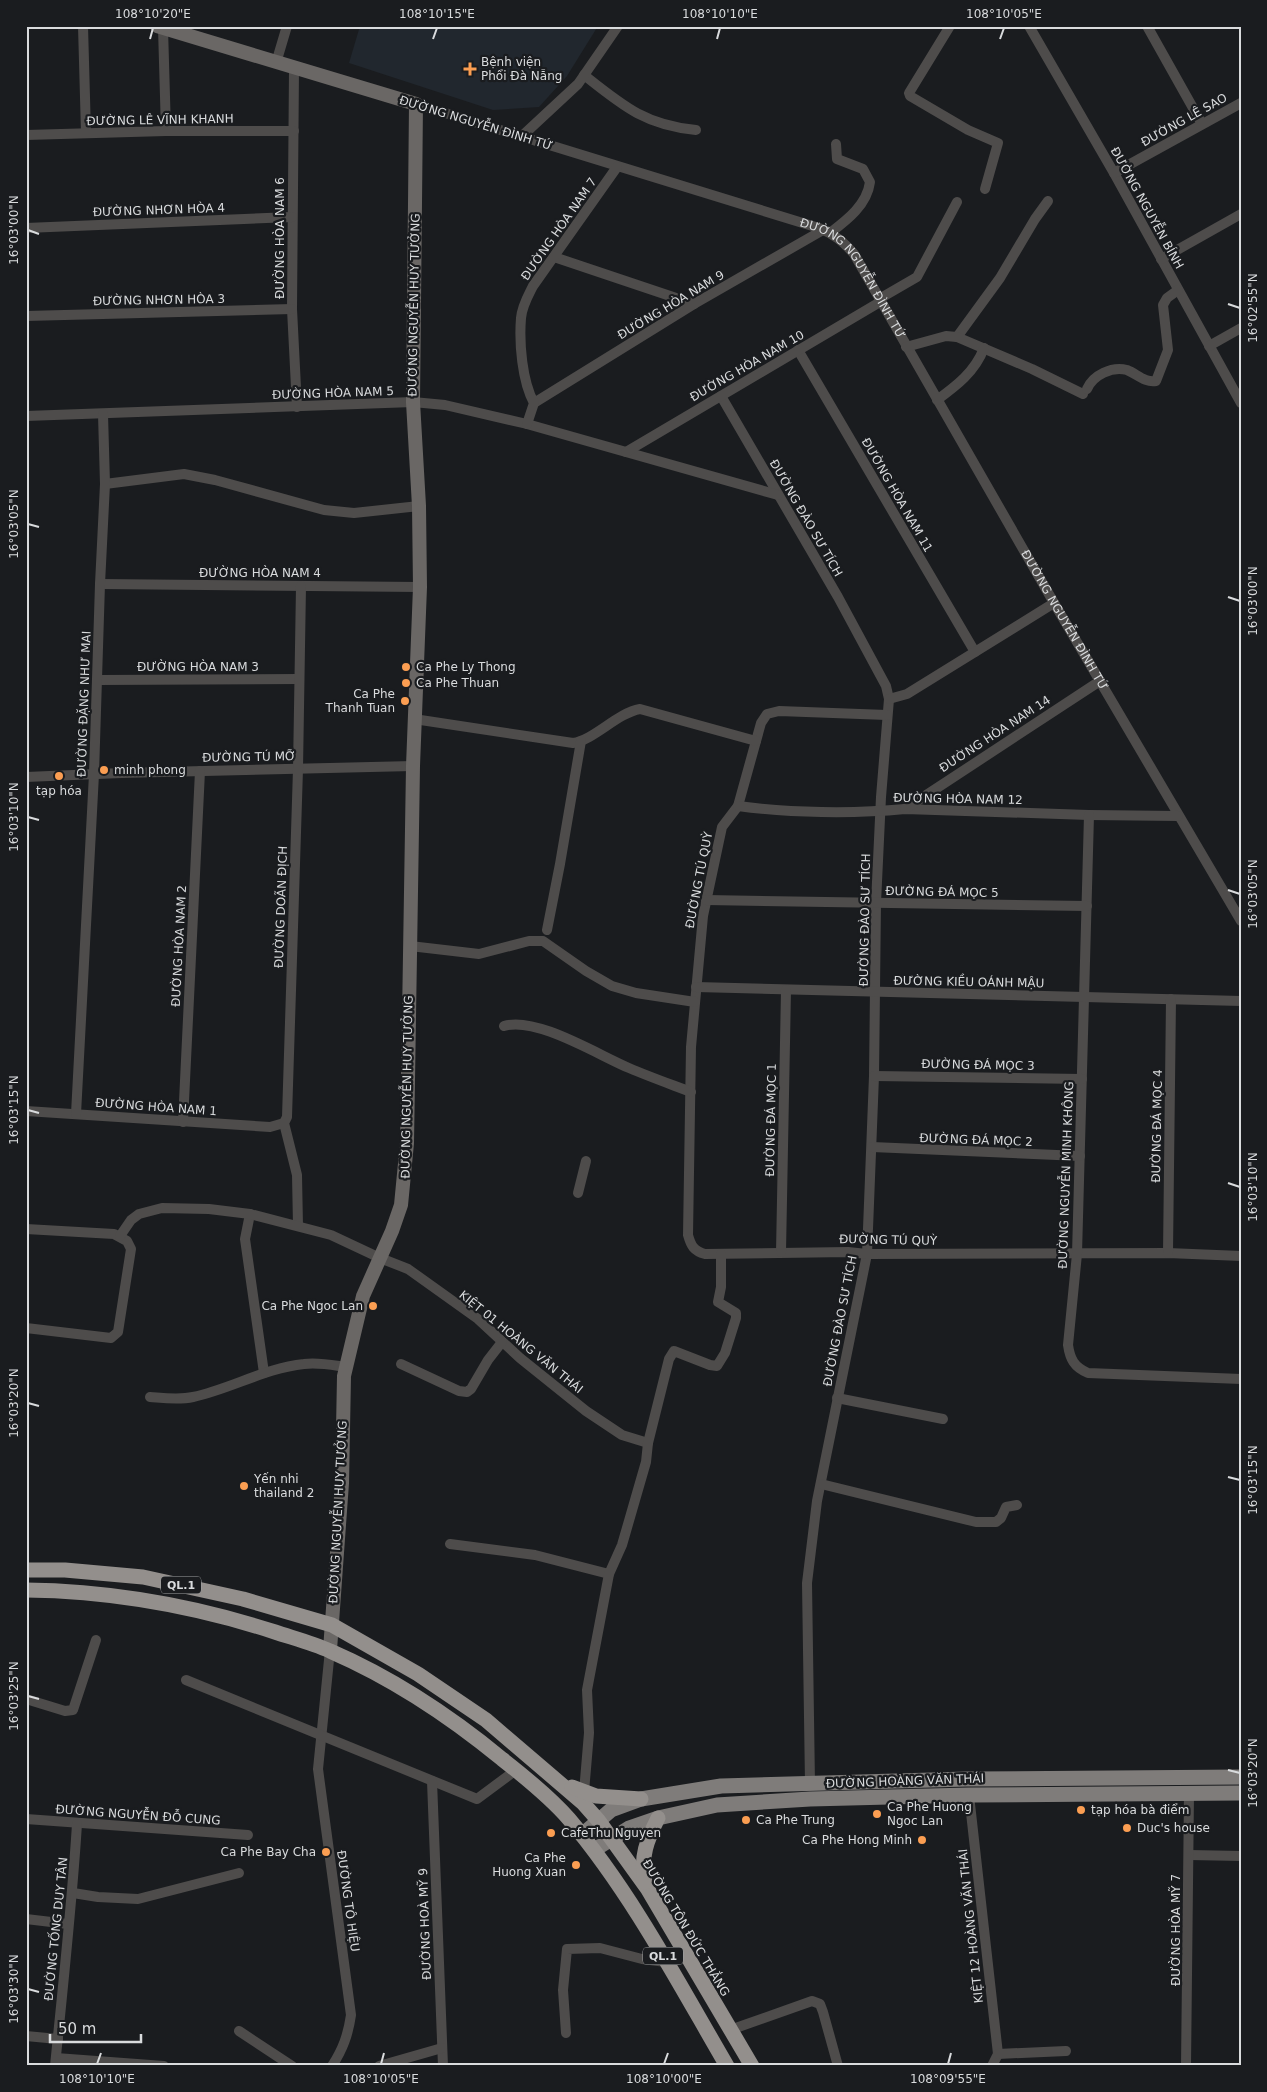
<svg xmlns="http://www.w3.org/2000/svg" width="1267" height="2092" font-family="'DejaVu Sans',sans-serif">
<rect width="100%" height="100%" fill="#1a1c1f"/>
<polygon fill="#21272e" points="360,26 598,26 567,76 539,107 493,110 349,63"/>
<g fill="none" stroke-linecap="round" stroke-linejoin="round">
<g stroke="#4e4c4b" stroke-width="10">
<polyline points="83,26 86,133"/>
<polyline points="950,26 909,93 910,96 968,130 998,143 985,189"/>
<polyline points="1029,26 1114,173 1241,403"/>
<polyline points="1147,26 1202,124"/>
<polyline points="163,28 166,131"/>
<polyline points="276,63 287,26"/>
<polyline points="294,69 292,309 297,407"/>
<path d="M584 75C623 106 645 125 696 130"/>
<path id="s1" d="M416 104 819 228C834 234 843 241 854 254L1054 603 1241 921"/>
<polyline points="26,135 166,131 294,131"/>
<polyline points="521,137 578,84 618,26"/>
<polyline points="1114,173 1241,103"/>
<polyline points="26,228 292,217"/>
<path d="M830 233C847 220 867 205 870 182L863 169 837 159 836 144"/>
<polyline points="554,257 694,304"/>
<polyline points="1161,259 1241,214"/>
<polyline points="879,299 917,277 957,202"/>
<polyline points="26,316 292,309"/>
<polyline points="957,337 1000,278 1035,219 1048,201"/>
<polyline points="1209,346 1241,328"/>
<polyline points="906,347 946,336 957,337 1032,369 1083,394"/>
<polyline points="798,350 975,652"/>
<path d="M1087 389C1093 375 1112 366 1127 370 1137 374 1145 383 1156 381L1168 350 1163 305 1167 298 1178 290"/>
<polyline points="721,396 838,597 886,686 889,699 881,797 876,903 874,1076 867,1254 817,1501 807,1583 810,1784"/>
<path d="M937 400C956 386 975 372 984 348"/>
<polyline points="534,403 694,304 823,230"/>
<polyline points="26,416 413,402 445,405 527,424 778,495"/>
<path d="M527 424 534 403C522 381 519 343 521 318 522 306 528 296 533 286L617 167"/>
<polyline points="626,452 880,302"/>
<polyline points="105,484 184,474 215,480 324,510 354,513 419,506"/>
<polyline points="100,584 420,587"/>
<polyline points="98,680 299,679"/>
<polyline points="889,699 907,694 1054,603"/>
<path d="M887 715 779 711 767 714 761 723 738 806 722 827 703 916 691 1047 688 1235C691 1246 694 1251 705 1254L848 1252 867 1254 1168 1253 1241 1256"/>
<path d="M414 719 573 743C594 740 617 713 640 709L756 741"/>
<polyline points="26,777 121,773 413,766"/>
<path d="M738 806C790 813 853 814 905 809L1089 815 1178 816"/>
<polyline points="905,809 1100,681"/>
<path d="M1089 815 1077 1254 1068 1345C1070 1359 1074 1367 1088 1373L1241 1379"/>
<polyline points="706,900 1087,906"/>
<polyline points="547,930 560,864 581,741"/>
<polyline points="410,946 479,954 529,941 543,941 586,971 612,986 636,993 695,1002"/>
<polyline points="696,987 1241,1001"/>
<path d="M504 1026C536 1016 598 1055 629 1068 650 1077 670 1084 691 1092"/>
<polyline points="874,1076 1082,1079"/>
<polyline points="26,1111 270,1127 284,1123"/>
<polyline points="76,1114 94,774 100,584 105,484 103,414"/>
<polyline points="183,1122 200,771"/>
<polyline points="872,1147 1080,1156"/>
<polyline points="578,1193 586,1161"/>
<polyline points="250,1214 245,1239 264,1373"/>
<polyline points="298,1226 297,1175 284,1123 287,1117 298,769 301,586"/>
<polyline points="26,1229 114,1234 127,1241 131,1249 118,1332 111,1338 26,1328"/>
<polyline points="120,1236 131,1220 139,1214 162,1208 209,1209 250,1214 331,1235 380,1258 408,1269 478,1319 520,1358 586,1411 622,1435 648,1443"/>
<polyline points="781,1252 786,990"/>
<polyline points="1168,1253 1171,999"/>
<polyline points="401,1364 459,1391 467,1392 471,1389 488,1360 502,1342"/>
<path d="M150 1397C164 1398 179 1400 193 1397 231 1389 265 1368 304 1364 318 1362 332 1365 346 1367"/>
<polyline points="837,1398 943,1419"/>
<polyline points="821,1484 976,1522 996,1522 1001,1518 1006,1507 1017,1505"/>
<polyline points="450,1544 535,1555 609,1574"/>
<path d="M330 1650 318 1769 351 2015C348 2035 343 2049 332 2066"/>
<polyline points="186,1680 477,1799 516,1770"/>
<polyline points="26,1699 65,1711 73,1710 96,1640"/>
<polyline points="432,1781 443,2066"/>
<polyline points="584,1792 589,1733 587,1690 609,1574 622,1545 646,1462 648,1443 669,1359 674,1351 710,1365 717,1366 725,1353 736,1318 736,1313 718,1302 721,1287 721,1254"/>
<polyline points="969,1795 998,2054 992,2066"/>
<polyline points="26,1819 248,1835"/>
<polyline points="1189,1855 1241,1856"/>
<polyline points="73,1893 98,1897 138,1899 239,1873"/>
<polyline points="26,1919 68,1924"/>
<polyline points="730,2030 812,2001 820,2004 823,2012 838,2066"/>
<polyline points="239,2031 292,2066"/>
<polyline points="566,2033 563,1990 567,1949 600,1948 642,1959 666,1962"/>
<polyline points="26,2036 58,2039"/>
<polyline points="998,2054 1066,2051"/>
<polyline points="56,2058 164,2066"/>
<path d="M55 2066C63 1985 72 1904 77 1824"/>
<polyline points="379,2066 442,2048"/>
<polyline points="1186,2066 1189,1794"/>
</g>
<polyline stroke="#6a6765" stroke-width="14" points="157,26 416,104 413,402 419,506 420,587 413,766 407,1143 401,1205 392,1231 363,1296 344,1376 342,1483 330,1650"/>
<g stroke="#7f7c7a" stroke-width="15">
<polyline points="582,1835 611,1810 641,1799 721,1786 967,1779 1241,1777"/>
<polyline points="594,1850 629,1828 658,1818 717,1805 810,1799 969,1795 1241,1793"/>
</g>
<g stroke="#938f8c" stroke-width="15">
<polyline points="26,1570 65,1570 143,1577 243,1599 332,1625 418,1674 486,1720 583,1803 598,1820 647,1888 752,2066"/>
<path d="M26 1590C110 1591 195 1606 275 1632 293 1638 313 1643 330 1651 390 1677 451 1717 502 1759 525 1777 550 1797 569 1819 632 1894 678 1982 727 2066"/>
<polyline points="572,1787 596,1796 641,1799"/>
<path d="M645 1882C640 1857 647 1840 658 1818"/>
</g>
</g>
<path fill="none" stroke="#d9dbdd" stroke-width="2" d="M150 39 153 28M433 39 437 28M717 39 720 28M1000 39 1004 28M28 230 39 234M1228 304 1240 308M28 524 39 527M1228 597 1240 601M28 817 39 820M1228 890 1240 894M28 1110 39 1113M1228 1183 1240 1187M28 1403 39 1406M1228 1477 1240 1480M28 1696 39 1699M1228 1770 1240 1773M28 1989 39 1992M97 2064 101 2053M381 2064 384 2053M664 2064 668 2053M948 2064 951 2053"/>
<g fill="#fb9e52" stroke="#1a1c1f" stroke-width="2">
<path d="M467.5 61.5h5v5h5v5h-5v5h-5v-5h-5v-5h5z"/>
<circle cx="406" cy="667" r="5"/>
<circle cx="406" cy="683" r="5"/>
<circle cx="405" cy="701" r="5"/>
<circle cx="104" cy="770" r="5"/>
<circle cx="59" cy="776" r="5"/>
<circle cx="373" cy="1306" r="5"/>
<circle cx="244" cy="1486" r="5"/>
<circle cx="1081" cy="1810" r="5"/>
<circle cx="877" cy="1814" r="5"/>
<circle cx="746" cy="1820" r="5"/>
<circle cx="1127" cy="1828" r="5"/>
<circle cx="551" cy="1833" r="5"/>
<circle cx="922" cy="1840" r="5"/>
<circle cx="326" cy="1852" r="5"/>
<circle cx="576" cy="1865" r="5"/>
</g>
<g text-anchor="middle" stroke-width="4.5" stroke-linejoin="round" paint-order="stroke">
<g fill="#1a1c1f" stroke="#a0a2a4" stroke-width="1">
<rect x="161" y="1576.5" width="40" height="17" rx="4"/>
<rect x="643" y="1947.5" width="40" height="17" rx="4"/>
</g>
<g font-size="11" font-weight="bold" fill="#d9dbdd">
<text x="181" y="1589">QL.1</text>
<text x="663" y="1960">QL.1</text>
</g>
<g font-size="12" fill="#d9dbdd" stroke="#1a1c1f" text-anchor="start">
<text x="481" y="66">Bệnh viện<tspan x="481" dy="14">Phổi Đà Nẵng</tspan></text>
<text x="416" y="671">Ca Phe Ly Thong</text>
<text x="416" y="687">Ca Phe Thuan</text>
<text x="395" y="698" text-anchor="end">Ca Phe<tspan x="395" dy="14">Thanh Tuan</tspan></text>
<text x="114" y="774">minh phong</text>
<text x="59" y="795" text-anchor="middle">tạp hóa</text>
<text x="363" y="1310" text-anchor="end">Ca Phe Ngoc Lan</text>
<text x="254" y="1483">Yến nhi<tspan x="254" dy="14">thailand 2</tspan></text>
<text x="887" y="1811">Ca Phe Huong<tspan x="887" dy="14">Ngoc Lan</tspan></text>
<text x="1091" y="1814">tạp hóa bà điểm</text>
<text x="756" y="1824">Ca Phe Trung</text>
<text x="1137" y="1832">Duc's house</text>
<text x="561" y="1837">CafeThu Nguyen</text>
<text x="912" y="1844" text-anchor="end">Ca Phe Hong Minh</text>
<text x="316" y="1856" text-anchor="end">Ca Phe Bay Cha</text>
<text x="566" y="1862" text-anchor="end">Ca Phe<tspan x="566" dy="14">Huong Xuan</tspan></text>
</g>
<g font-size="12" fill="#d9dbdd" stroke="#1a1c1f">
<text transform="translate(160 120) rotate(-1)" y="4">ĐƯỜNG LÊ VĨNH KHANH</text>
<text transform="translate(1184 120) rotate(-29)" y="4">ĐƯỜNG LÊ SAO</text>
<text transform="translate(476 123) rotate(17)" y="4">ĐƯỜNG NGUYỄN ĐÌNH TỨ</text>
<text transform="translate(1147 208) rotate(61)" y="4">ĐƯỜNG NGUYỄN BÍNH</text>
<text transform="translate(159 210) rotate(-2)" y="4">ĐƯỜNG NHƠN HÒA 4</text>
<text transform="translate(559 229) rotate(-55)" y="4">ĐƯỜNG HÒA NAM 7</text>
<text transform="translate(280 238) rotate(-90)" y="4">ĐƯỜNG HÒA NAM 6</text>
<text dy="4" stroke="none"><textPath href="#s1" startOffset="482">ĐƯỜNG NGUYỄN ĐÌNH TỨ</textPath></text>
<text transform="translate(159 300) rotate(-1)" y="4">ĐƯỜNG NHƠN HÒA 3</text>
<text transform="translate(414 305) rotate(-89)" y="4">ĐƯỜNG NGUYỄN HUY TƯỞNG</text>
<text transform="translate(671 305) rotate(-31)" y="4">ĐƯỜNG HÒA NAM 9</text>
<text transform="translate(747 366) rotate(-30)" y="4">ĐƯỜNG HÒA NAM 10</text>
<text transform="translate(333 393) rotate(-2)" y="4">ĐƯỜNG HÒA NAM 5</text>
<text transform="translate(897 495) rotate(60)" y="4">ĐƯỜNG HÒA NAM 11</text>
<text transform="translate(806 518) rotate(60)" y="4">ĐƯỜNG ĐÀO SƯ TÍCH</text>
<text x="260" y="577">ĐƯỜNG HÒA NAM 4</text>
<text dy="4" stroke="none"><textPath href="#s1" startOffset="888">ĐƯỜNG NGUYỄN ĐÌNH TỨ</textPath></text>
<text x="198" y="671">ĐƯỜNG HÒA NAM 3</text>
<text transform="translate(84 704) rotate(-88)" y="4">ĐƯỜNG ĐẶNG NHƯ MAI</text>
<text transform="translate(995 734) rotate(-33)" y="4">ĐƯỜNG HÒA NAM 14</text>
<text transform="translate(249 757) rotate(-1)" y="4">ĐƯỜNG TÚ MỠ</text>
<text transform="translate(958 799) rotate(1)" y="4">ĐƯỜNG HÒA NAM 12</text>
<text transform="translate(699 880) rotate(-79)" y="4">ĐƯỜNG TÚ QUỲ</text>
<text transform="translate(942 892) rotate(1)" y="4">ĐƯỜNG ĐÁ MỌC 5</text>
<text transform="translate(281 907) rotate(-88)" y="4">ĐƯỜNG DOÃN ĐỊCH</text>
<text transform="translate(865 920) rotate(-89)" y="4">ĐƯỜNG ĐÀO SƯ TÍCH</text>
<text transform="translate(179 946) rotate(-87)" y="4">ĐƯỜNG HÒA NAM 2</text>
<text transform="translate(969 982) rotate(1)" y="4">ĐƯỜNG KIỀU OÁNH MẬU</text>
<text transform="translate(978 1065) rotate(1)" y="4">ĐƯỜNG ĐÁ MỌC 3</text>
<text transform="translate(407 1087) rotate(-89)" y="4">ĐƯỜNG NGUYỄN HUY TƯỞNG</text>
<text transform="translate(156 1107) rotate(4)" y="4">ĐƯỜNG HÒA NAM 1</text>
<text transform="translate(771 1120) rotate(-89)" y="4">ĐƯỜNG ĐÁ MỌC 1</text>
<text transform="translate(1157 1126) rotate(-89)" y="4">ĐƯỜNG ĐÁ MỌC 4</text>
<text transform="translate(976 1140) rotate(2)" y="4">ĐƯỜNG ĐÁ MỌC 2</text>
<text transform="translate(1066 1175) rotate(-88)" y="4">ĐƯỜNG NGUYỄN MINH KHÔNG</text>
<text transform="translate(888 1240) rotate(1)" y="4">ĐƯỜNG TÚ QUỲ</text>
<text transform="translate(840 1321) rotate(-79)" y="4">ĐƯỜNG ĐÀO SƯ TÍCH</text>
<text transform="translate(521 1342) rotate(39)" y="4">KIỆT 01 HOÀNG VĂN THÁI</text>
<text transform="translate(338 1512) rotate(-87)" y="4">ĐƯỜNG NGUYỄN HUY TƯỞNG</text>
<text transform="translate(905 1781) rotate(-2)" y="4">ĐƯỜNG HOÀNG VĂN THÁI</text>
<text transform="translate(138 1815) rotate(4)" y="4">ĐƯỜNG NGUYỄN ĐỖ CUNG</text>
<text transform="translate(348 1901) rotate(82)" y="4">ĐƯỜNG TÔ HIỆU</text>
<text transform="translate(425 1924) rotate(-92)" y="4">ĐƯỜNG HOÀ MỸ 9</text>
<text transform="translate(971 1926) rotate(-96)" y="4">KIỆT 12 HOÀNG VĂN THÁI</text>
<text transform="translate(686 1928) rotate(59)" y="4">ĐƯỜNG TÔN ĐỨC THẮNG</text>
<text transform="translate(56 1929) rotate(-84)" y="4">ĐƯỜNG TỐNG DUY TÂN</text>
<text transform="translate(1176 1930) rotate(-90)" y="4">ĐƯỜNG HÒA MỸ 7</text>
</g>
</g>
<rect width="1267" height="2092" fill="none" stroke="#1a1c1f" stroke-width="55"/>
<path d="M50 2034v8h91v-8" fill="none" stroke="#d9dbdd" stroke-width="2.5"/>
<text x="58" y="2034" font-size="15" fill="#d9dbdd" stroke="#1a1c1f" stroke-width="4" paint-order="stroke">50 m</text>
<rect x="28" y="28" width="1212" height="2036" fill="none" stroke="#d9dbdd" stroke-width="2"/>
<g font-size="12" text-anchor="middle" fill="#d9dbdd">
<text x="153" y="18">108°10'20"E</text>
<text x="437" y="18">108°10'15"E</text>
<text x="720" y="18">108°10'10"E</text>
<text x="1004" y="18">108°10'05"E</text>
<text transform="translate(14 230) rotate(-90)" y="4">16°03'00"N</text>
<text transform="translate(1253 308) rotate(-90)" y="4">16°02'55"N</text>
<text transform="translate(14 524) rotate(-90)" y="4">16°03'05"N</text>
<text transform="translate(1253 601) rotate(-90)" y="4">16°03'00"N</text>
<text transform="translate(14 817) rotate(-90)" y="4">16°03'10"N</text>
<text transform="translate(1253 894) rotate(-90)" y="4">16°03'05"N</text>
<text transform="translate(14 1110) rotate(-90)" y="4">16°03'15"N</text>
<text transform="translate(1253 1187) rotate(-90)" y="4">16°03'10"N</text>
<text transform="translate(14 1403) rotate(-90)" y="4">16°03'20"N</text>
<text transform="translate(1253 1480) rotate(-90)" y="4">16°03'15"N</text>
<text transform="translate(14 1696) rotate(-90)" y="4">16°03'25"N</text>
<text transform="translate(1253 1773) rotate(-90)" y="4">16°03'20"N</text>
<text transform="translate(14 1989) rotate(-90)" y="4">16°03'30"N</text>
<text x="97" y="2083">108°10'10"E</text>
<text x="381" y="2083">108°10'05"E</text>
<text x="664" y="2083">108°10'00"E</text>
<text x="948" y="2083">108°09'55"E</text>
</g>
</svg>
